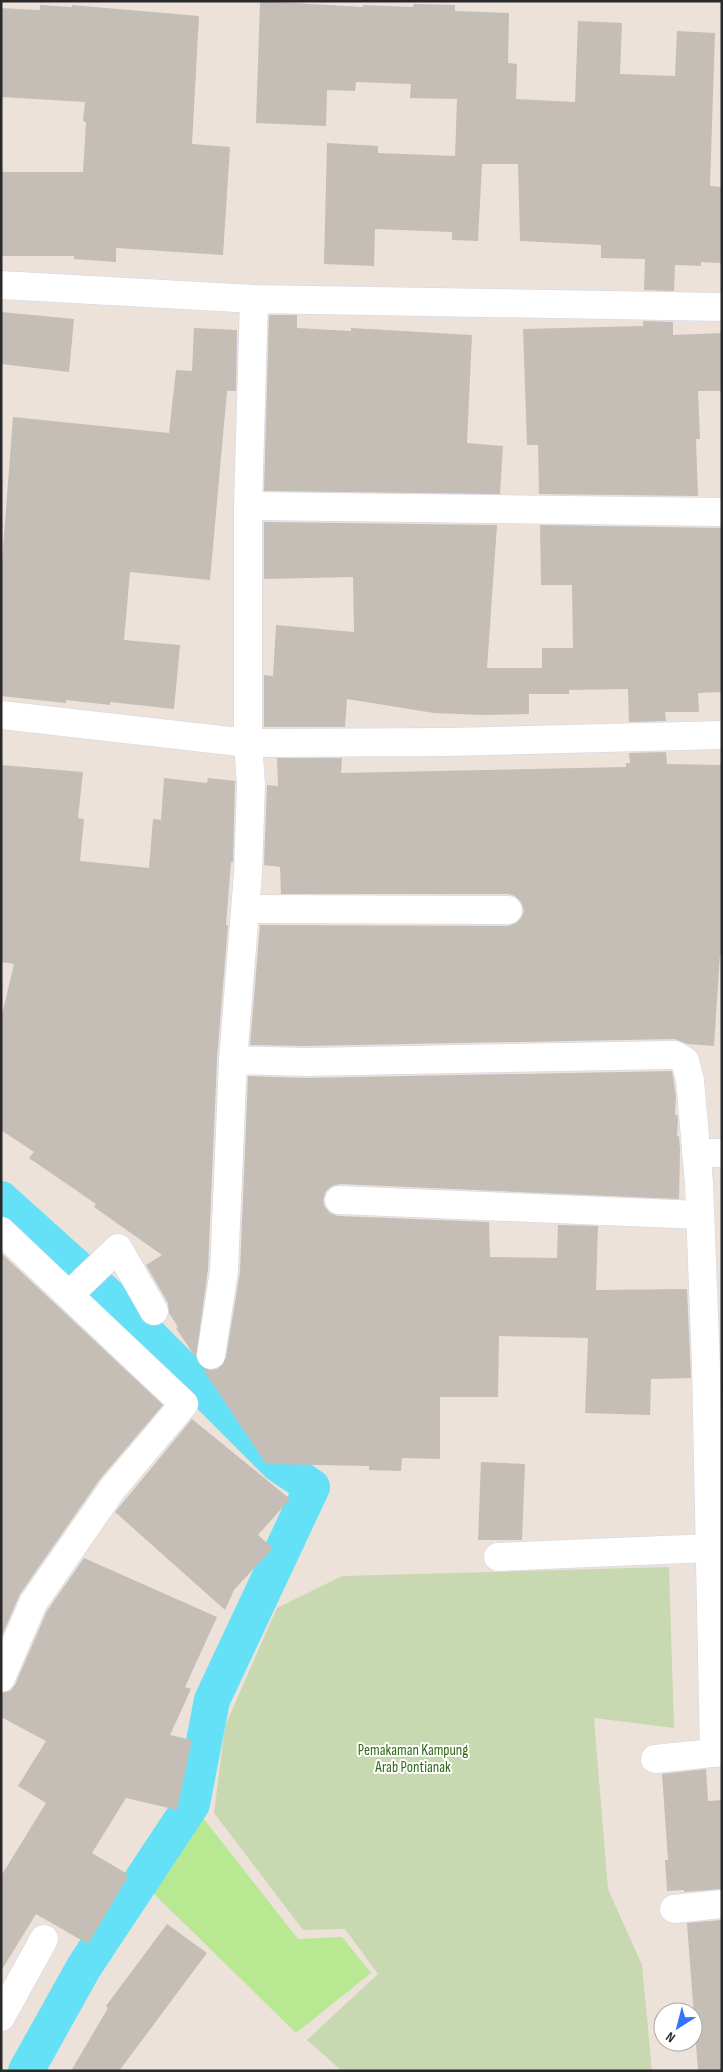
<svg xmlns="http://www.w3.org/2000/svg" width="723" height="2072" font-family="'Sofia Sans Condensed',sans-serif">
<rect width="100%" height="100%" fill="#ede2da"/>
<polygon fill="#b9e892" points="200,1814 298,1939 342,1937 371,1973 296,2033 153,1893"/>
<polygon fill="#c8d8b0" points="669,1567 674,1728 594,1718 608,1889 642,1965 652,2071 342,2071 307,2040 378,1974 345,1929 303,1930 214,1813 225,1726 277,1608 342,1576"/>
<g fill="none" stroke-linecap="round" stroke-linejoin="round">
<polyline stroke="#64e1f7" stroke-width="36" points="1,1199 123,1309 278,1464 312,1487 212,1700 192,1804 84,1967 26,2071"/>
</g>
<g fill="#c4beb6">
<polygon points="260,1 363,7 363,5 413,7 414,4 455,5 455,11 509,13 508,63 517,64 516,99 575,102 578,21 622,23 620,74 675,76 677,31 715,33 710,186 722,187 722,263 701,262 701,266 675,265 674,291 644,290 645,259 601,258 601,245 520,241 518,164 482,164 478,241 452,240 452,232 375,229 374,266 324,264 327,143 378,146 378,153 455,156 457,99 410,98 411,84 356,82 355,91 327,90 326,126 256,123"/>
<polygon points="40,5 72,7 72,5 199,16 192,144 230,147 223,255 116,248 116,262 74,259 74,256 1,256 1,172 83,172 86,122 83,121 85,102 1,97 1,8 40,10"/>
<polygon points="1,312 74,319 69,372 1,364"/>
<polygon points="269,315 297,315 297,328 351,331 351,328 472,335 467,443 503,446 500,494 264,491"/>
<polygon points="643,321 673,322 673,335 722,333 722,391 698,391 700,439 696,439 698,496 539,494 538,445 527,445 523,329 643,326"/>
<polygon points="194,328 237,330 236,391 227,391 210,580 130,572 124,640 180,645 174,709 110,702 110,705 66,700 66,703 1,696 1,575 13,417 169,433 176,370 192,371"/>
<polygon points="264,522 497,525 487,668 542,668 542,648 573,648 572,585 541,585 540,525 722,528 722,692 698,693 699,712 665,712 666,721 629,722 628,689 569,690 569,694 529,694 529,714 483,715 434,713 347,699 345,727 264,727 264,675 273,676 276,625 354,632 353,577 264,579"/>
<polygon points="666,752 667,764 722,765 722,954 720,954 714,1046 687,1044 675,1039 305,1046 250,1045 260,925 508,926 516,923 521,918 524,911 521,902 515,896 508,894 281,894 280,867 264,865 267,785 278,786 277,758 342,758 341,773 626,767 626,763 630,763 629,753"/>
<polygon points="1,765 83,772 78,818 84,819 80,861 149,868 153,819 161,820 164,778 207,783 208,778 235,781 233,862 231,862 226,925 228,925 217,1059 208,1269 196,1358 176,1328 178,1327 169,1313 168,1303 146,1265 162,1255 94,1207 96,1204 29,1158 34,1152 1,1130 1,1019 14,964 1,962"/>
<polygon points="672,1071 676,1096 675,1115 677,1115 678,1119 677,1136 679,1136 680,1150 679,1199 340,1184 332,1186 326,1191 323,1200 325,1207 330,1213 338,1216 489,1222 490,1257 557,1258 558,1225 598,1226 596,1290 687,1289 691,1378 651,1379 650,1415 585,1413 588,1338 499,1336 498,1397 440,1397 440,1459 402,1458 401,1471 369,1470 369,1466 266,1464 202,1368 209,1370 217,1369 223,1364 226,1357 240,1272 248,1076 305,1078"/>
<polygon points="1,1253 163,1405 100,1479 20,1594 1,1638"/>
<polygon points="192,1419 290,1499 258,1535 273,1548 234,1590 225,1610 115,1512"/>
<polygon points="481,1462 525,1464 522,1540 478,1540"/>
<polygon points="84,1558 217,1617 185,1687 191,1689 170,1735 192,1740 177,1810 126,1798 92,1853 129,1875 88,1944 36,1914 1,1971 1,1876 46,1803 18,1786 46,1741 1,1717 1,1693 10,1691 15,1685 47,1611"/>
<polygon points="706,1769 708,1801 722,1800 722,1889 684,1892 684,1890 667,1891 665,1860 668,1860 662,1774"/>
<polygon points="722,1920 722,2071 698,2071 687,1923"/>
<polygon points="167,1924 207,1953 119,2071 71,2071 108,2008 106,2006"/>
</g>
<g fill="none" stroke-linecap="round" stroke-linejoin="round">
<g stroke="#cfd5e4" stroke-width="29">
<g id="minor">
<polyline points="1,285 254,299 722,307"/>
<polyline points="248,506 722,512"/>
<polyline points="1,715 248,743 448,742 722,735"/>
<polyline points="246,909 508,910"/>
<polyline points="233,1060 305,1062 668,1055 675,1055 685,1061 690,1080 699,1183 706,1367 714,1753"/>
<polyline points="696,1153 722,1153"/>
<polyline points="339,1200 699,1215"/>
<polyline points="1,1231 184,1404 113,1488 33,1603 1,1678"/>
<polyline points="69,1295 118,1248 154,1311"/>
<polyline points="211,1355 224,1271 233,1060 248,873 251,784 248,743 248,506 254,299"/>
<polyline points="498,1557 710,1548"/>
<polyline points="655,1759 722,1752"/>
<polyline points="674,1909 722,1904"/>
<polyline points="1,2017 44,1939"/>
</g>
</g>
<use href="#minor" stroke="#fff" stroke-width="28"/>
</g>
<g text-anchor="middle" stroke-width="4" stroke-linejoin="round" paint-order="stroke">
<g font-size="15" fill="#306b14" stroke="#fff">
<text x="413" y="1755">Pemakaman Kampung<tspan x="413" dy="17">Arab Pontianak</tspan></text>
</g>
</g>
<rect width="723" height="2072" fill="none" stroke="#292929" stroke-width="5"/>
<g transform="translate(678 2027) rotate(216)"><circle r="24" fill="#ffffff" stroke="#a9a9a9"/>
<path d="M0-4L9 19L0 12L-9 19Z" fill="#3572ff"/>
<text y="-8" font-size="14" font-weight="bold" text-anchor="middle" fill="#292929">N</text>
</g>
</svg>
